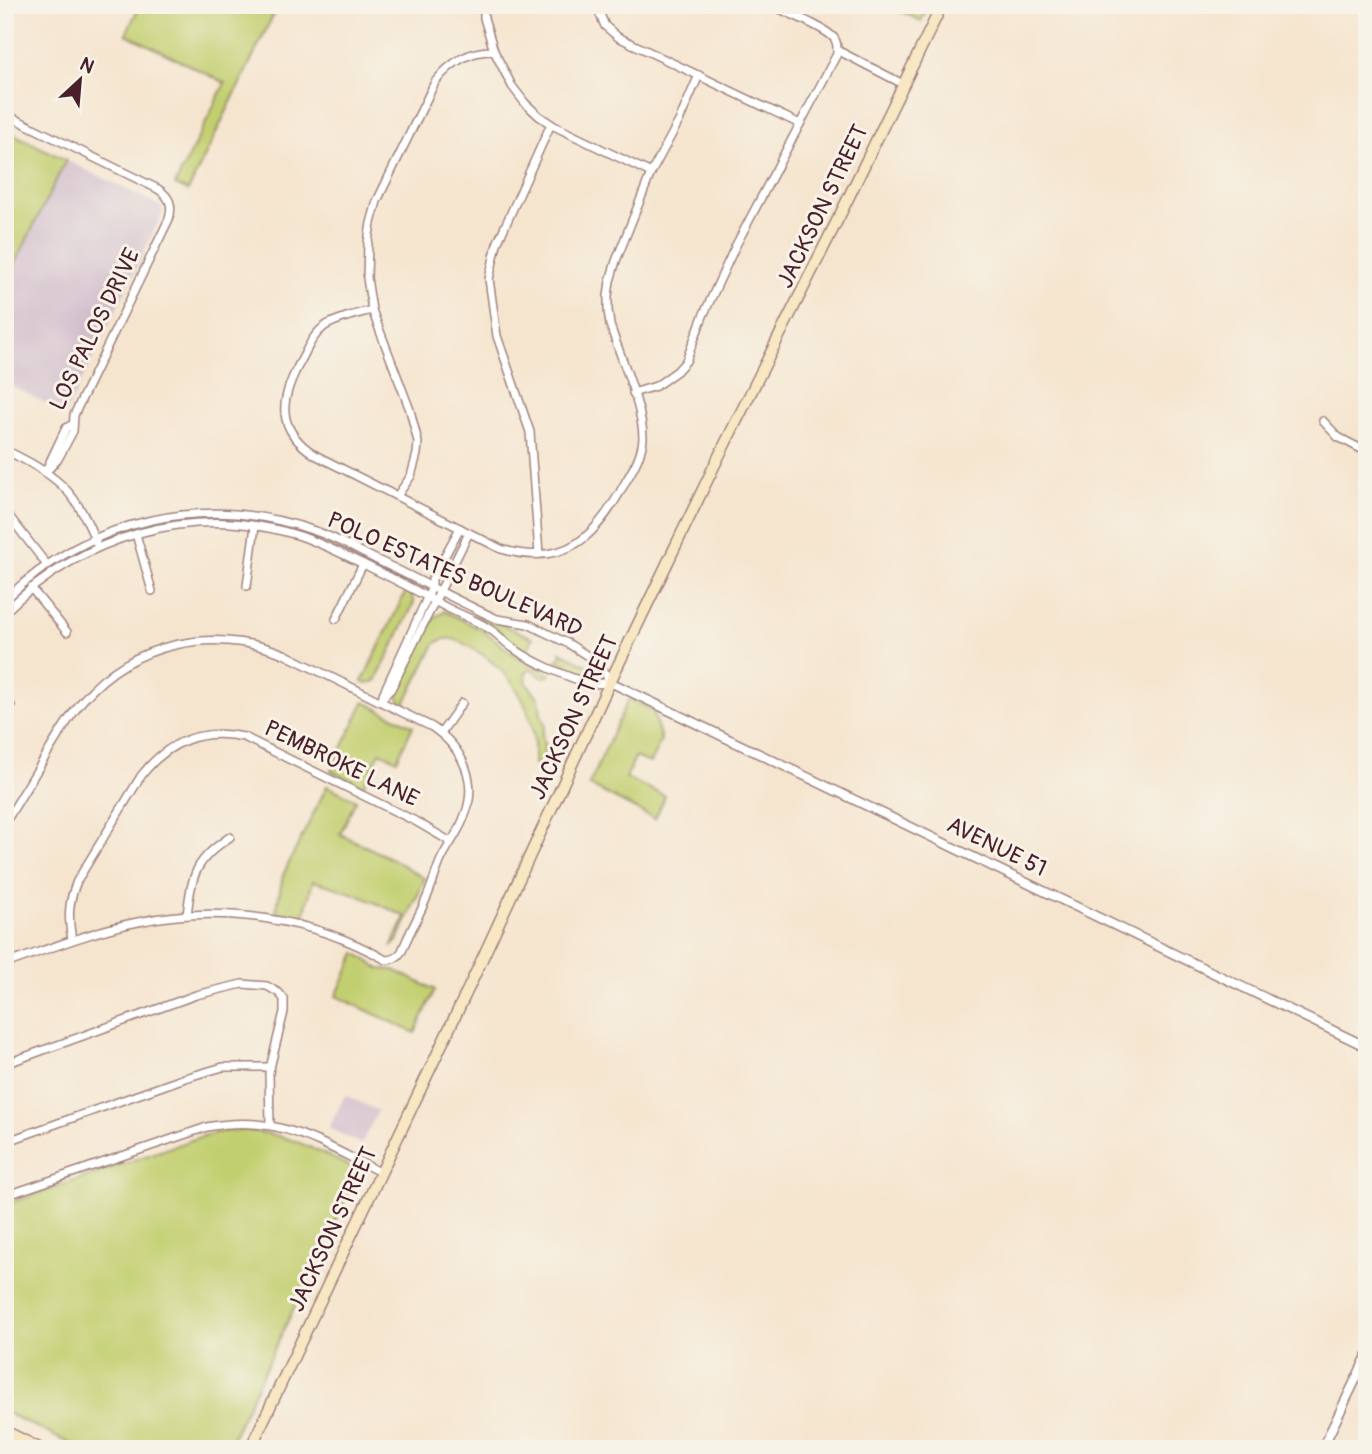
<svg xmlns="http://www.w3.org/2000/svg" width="1372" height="1454" font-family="Pangolin,sans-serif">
<rect width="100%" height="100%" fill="#f7f3e8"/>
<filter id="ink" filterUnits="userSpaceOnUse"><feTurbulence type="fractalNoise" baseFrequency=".0143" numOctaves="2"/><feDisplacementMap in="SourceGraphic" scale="14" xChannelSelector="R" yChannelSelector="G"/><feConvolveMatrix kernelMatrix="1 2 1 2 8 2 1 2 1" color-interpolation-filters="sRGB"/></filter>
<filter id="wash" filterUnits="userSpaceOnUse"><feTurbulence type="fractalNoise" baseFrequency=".00686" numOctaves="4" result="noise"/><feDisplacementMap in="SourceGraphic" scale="28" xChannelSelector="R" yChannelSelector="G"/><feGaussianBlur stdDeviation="1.57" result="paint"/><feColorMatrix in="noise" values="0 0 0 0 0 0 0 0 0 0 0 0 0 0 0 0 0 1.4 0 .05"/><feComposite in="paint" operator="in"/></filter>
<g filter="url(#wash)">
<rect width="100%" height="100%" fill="#f5e5cf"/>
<g fill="#d1bdcc">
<polygon points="66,160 162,207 163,213 66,413 5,383 5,284"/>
<polygon points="345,1095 378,1111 361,1144 329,1128"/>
</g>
<g fill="#c2cf70" stroke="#86774e" stroke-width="2">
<polygon points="140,5 278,5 188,191 175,185 225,83 126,34"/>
<polygon points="888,5 929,5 921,21"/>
<polygon points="5,130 66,160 5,284"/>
<polygon points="406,591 411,594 414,603 376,681 367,684 362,682"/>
<path d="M444 611 483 630 513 654 550 674 549 676 541 677 535 671 530 669 525 674 527 684 539 698 541 715 545 725 542 736 545 748 542 757 547 764H534C534 753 535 742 533 731 526 693 502 665 470 647 458 640 447 634 435 644L404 705 401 703 397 691 434 617 443 613Z"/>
<polygon points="471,614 489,619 533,638 527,651 521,649 495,627"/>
<polygon points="561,652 597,670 596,676 593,678 557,660 559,659 562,654"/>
<polygon points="628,700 632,700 653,711 661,740 650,763 635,757 626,778 665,796 655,819 589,785"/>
<polygon points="364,702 413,726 397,760 380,752 363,786 331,771"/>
<path d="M327 786 356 800 340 834 394 860 425 879 398 940 391 947 406 917C376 902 345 889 313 881L303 918 276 912 283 875Z"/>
<polygon points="356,953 380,969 394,970 435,990 415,1033 336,996"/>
<path d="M239 1130C288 1132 317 1151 359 1171L227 1449H81L5 1412V1205L200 1137 219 1132Z"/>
</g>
</g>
<g filter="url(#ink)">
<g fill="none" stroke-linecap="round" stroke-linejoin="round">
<g stroke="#a0827d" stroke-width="10">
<g id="minor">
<polyline points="484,5 484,18 494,51 512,86 525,103 539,116 554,126 651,173"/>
<polyline points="596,5 605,26 618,37 800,124"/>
<polyline points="837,50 903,84"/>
<path d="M5 114 158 189C170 197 173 205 169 219L74 415 73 431 58 459 46 472"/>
<path d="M372 310C357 314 338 318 325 326 314 334 309 345 303 357 280 397 273 429 317 456L501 549C566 568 596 537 625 483 633 469 642 455 643 438 643 407 620 356 610 325L608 310V296L610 281 616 261 651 173 679 121 699 75"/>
<path d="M633 393 656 386 677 371 686 361 703 316 735 247 837 54C837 48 838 43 834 38 823 26 787 13 771 5"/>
<polyline points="1323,421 1338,437 1367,452"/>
<path d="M5 450C55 474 77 490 96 543"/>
<polyline points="47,468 66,428 73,424"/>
<path d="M397 496 411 476 417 454 418 442 410 410 372 310 367 278 368 242 371 223 377 201 435 82C450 63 469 50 494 51"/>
<polyline points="5,511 47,565"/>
<polyline points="136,534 152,591"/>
<polyline points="539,554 530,432 497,336 489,279 497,244 551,124"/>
<polyline points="247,586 255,526"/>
<polyline points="31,588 67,632"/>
<path d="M5 600C88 519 205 492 315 531 336 538 357 550 377 560 417 579 456 600 497 619L528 624 569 644 600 664 610 682C604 683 596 685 589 683 568 678 531 661 513 648 504 642 497 633 488 628 473 619 456 613 440 604 414 589 388 576 361 563 340 553 319 542 297 535 191 503 83 535 5 612"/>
<polyline points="336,619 363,564"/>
<polyline points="383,694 432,587 432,579 460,528"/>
<polyline points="379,701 391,689 469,533"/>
<polyline points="5,702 11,706"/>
<polyline points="441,733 462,703"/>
<path d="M5 823C19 800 33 777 47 754 58 736 69 717 83 700 133 642 213 626 284 654L432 727C463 748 480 783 463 820 457 835 446 848 440 862 435 874 432 886 427 897 419 916 409 933 402 951 398 957 394 960 386 960 313 918 221 904 138 922 92 931 49 949 5 964"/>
<path d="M187 915C192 874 195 860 230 837"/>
<path d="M72 940C68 917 68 903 77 881L141 776C168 741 201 728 244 737L415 821 451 842"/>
<polyline points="5,1064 196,995 242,984 267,986 279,993 284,999 284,1012 269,1072 270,1125"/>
<polyline points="5,1142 185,1078 223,1067 270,1067"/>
<path d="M5 1196 207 1127C278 1113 318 1142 380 1172"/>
</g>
</g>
<g stroke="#a0827d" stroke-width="11">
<g id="tertiary">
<polyline points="610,682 1367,1047"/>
<polyline points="1322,1449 1367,1356"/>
</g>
</g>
<g stroke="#a0827d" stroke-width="13">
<g id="secondary">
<polyline points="5,1431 41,1449"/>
<polyline points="250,1449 478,968 610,682 718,458 840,215 942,5"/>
</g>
</g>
<use href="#minor" stroke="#fff" stroke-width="7"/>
<use href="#tertiary" stroke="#fff" stroke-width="8"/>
<use href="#secondary" stroke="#f8e7c3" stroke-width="10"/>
</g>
</g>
<g text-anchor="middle" stroke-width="6" stroke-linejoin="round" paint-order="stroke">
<g font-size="23" fill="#4a1f2b" stroke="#f7f3e8">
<text transform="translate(822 206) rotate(-64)" y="8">JACKSON STREET</text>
<text transform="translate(94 329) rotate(-64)" y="8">LOS PALOS DRIVE</text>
<text transform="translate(455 574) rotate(24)" y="8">POLO ESTATES BOULEVARD</text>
<text transform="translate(573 717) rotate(-65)" y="8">JACKSON STREET</text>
<text transform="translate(342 763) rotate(26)" y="8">PEMBROKE LANE</text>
<text transform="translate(997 846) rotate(26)" y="8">AVENUE 51</text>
<text transform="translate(332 1229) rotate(-65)" y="8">JACKSON STREET</text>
</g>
</g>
<rect width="1372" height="1454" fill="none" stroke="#f7f3e8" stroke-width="28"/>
<g transform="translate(80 80) rotate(26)" stroke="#f7f3e8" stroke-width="5" paint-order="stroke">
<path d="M0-5L12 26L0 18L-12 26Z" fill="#4a1f2b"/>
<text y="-10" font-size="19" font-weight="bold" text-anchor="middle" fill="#4a1f2b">N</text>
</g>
</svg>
